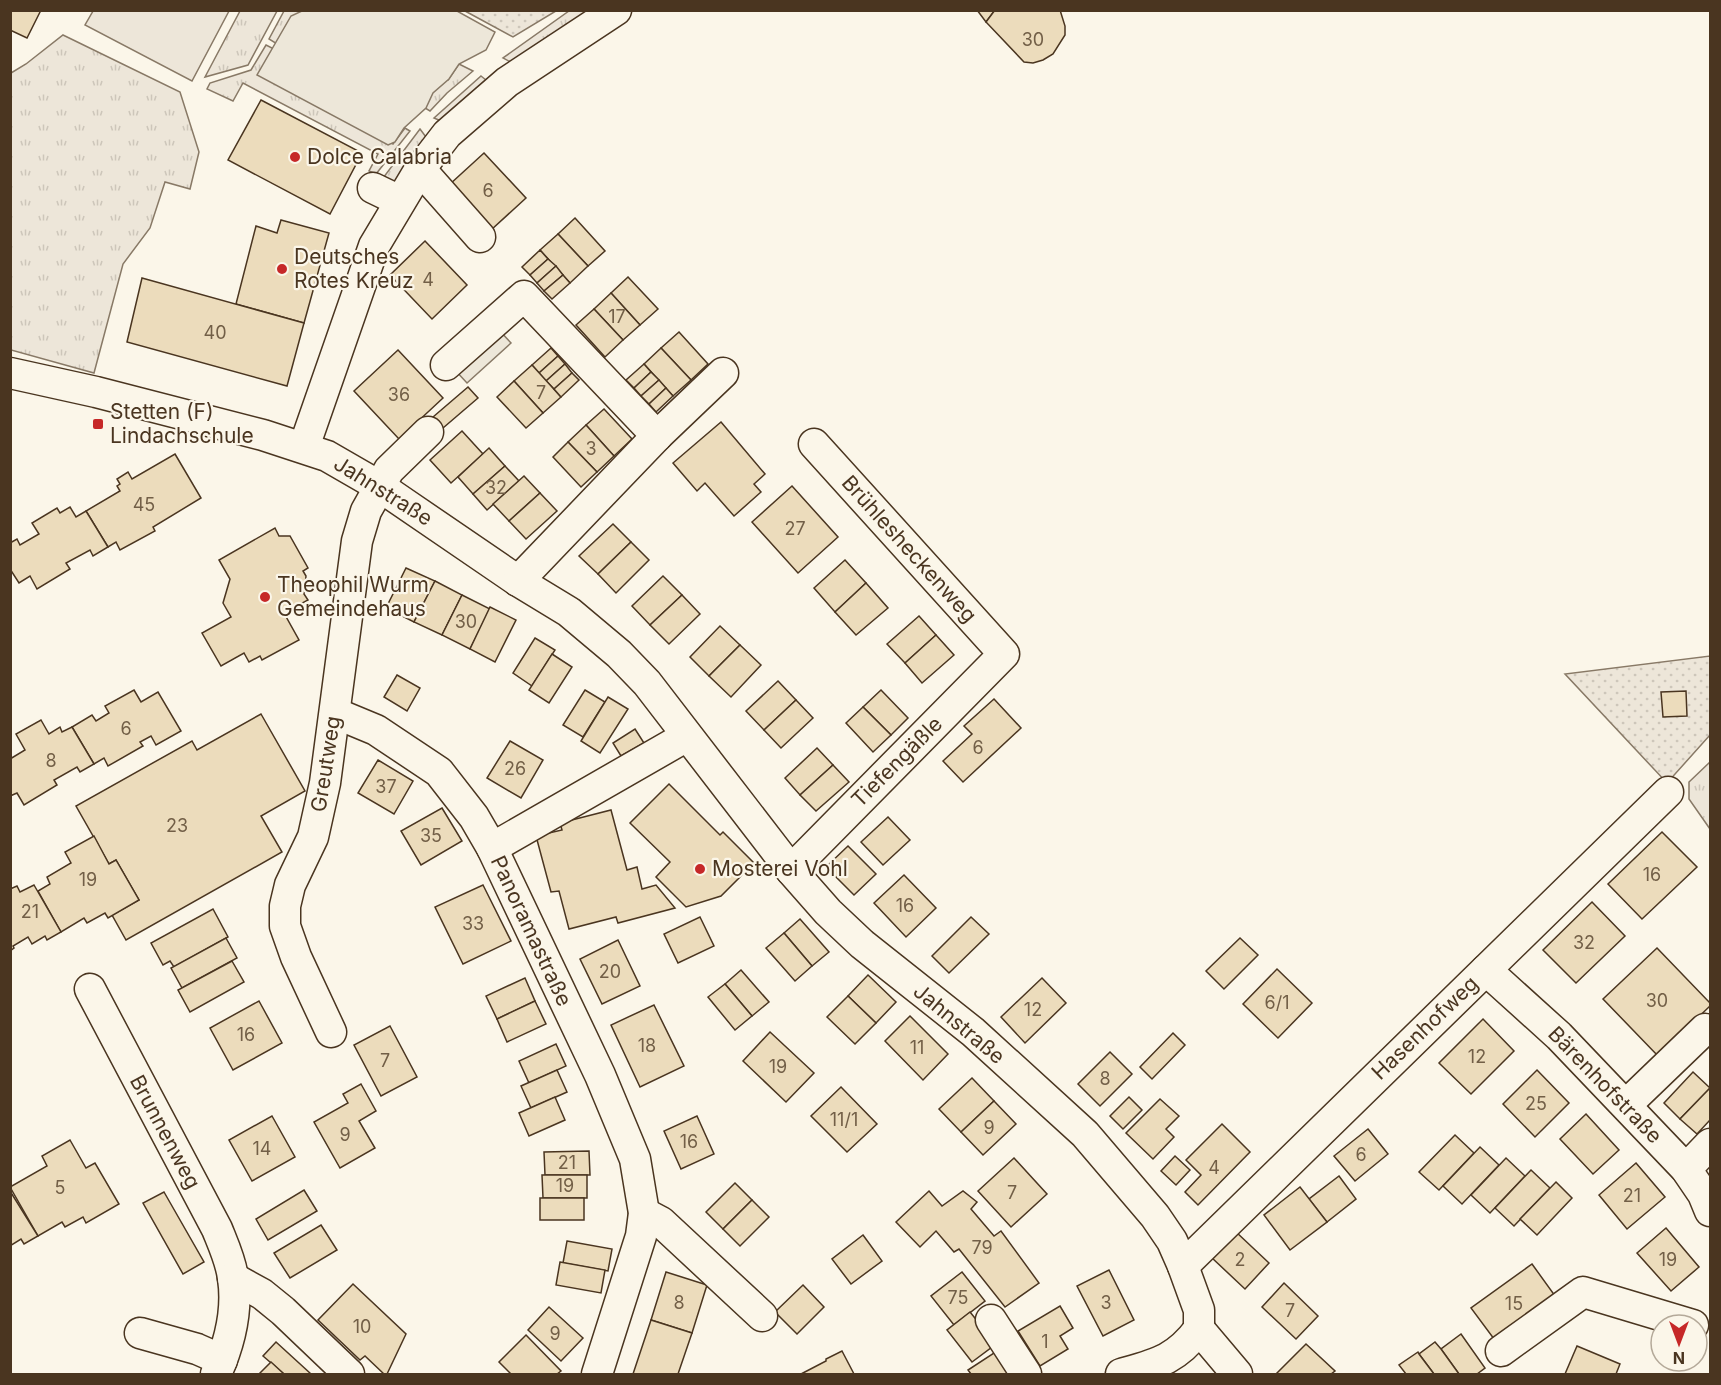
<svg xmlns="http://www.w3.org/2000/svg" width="1721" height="1385" font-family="Inter,sans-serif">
<defs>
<pattern id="grass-tufts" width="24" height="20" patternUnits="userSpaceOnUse" patternTransform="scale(1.5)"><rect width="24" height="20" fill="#ede6d9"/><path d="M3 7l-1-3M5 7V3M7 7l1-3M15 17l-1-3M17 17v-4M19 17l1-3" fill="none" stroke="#cdc6ba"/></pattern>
<pattern id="park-dots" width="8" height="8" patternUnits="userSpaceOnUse" patternTransform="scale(1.5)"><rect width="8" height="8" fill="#ede6d9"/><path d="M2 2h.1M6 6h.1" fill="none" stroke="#cdc6ba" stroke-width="1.8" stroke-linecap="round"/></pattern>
</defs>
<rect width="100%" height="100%" fill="#fbf6e9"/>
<g fill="url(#grass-tufts)" stroke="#887966" stroke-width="1.5">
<polygon points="240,11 277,11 248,65 205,77"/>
<polygon points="284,11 314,11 448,80 459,64 473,71 447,93 430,111 425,108 433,90 292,16 277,44 269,39"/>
<polygon points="569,11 596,11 518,66 503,58"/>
<polygon points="63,35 180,92 199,152 190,189 165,182 150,228 123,264 94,373 11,350 11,73 26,64"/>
<polygon points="266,45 274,49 261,73 393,144 405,128 410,131 376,174 369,171 378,154 243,83 233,101 207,89 210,83 251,70"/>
<polygon points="481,76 486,80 486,87 448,124 434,118"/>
<polygon points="420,129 429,141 394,186 383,178"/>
<polygon points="1710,762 1710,829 1689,799 1689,782"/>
</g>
<g fill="url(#park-dots)" stroke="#887966" stroke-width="1.5">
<polygon points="465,11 556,11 513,37"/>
<polygon points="1710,656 1710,735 1667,783 1565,674"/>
</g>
<polygon fill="#ede6d9" stroke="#887966" stroke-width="1.5" points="93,11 93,10 229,11 192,81 85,25"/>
<g fill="#ede7d9" stroke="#887966" stroke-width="1.5">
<polygon points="304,10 457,11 495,32 486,50 459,64 449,79 433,93 426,108 404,128 395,142 388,145 257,75 291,16"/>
<polygon points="499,330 511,343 467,383 455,370"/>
</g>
<g fill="#ecdcbc" stroke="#4a3520" stroke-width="1.5">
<polygon points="10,10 41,10 27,38 10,30"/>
<polygon points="977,10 995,10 986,22"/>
<polygon points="995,10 1060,10 1065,26 1065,35 1053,54 1043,60 1033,63 1024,62 986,22"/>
<polygon points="261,100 362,153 330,214 228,160"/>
<polygon points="484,153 526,198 491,230 449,185"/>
<polygon points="575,218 605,251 588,266 558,234"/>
<polygon points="281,220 329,233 304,323 236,304 256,226 277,233"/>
<polygon points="558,234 588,266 570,283 540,250"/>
<polygon points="425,241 467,285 432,319 390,275"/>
<polygon points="540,250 548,259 530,275 522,267"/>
<polygon points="548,259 556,266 537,283 530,275"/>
<polygon points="556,266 563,275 544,291 537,283"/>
<polygon points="563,275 570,283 552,299 544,291"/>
<polygon points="628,277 658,309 640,325 611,293"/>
<polygon points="142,278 304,323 287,386 127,342"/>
<polygon points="611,293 640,325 623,340 594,309"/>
<polygon points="594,309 623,340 605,357 576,325"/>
<polygon points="679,332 708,364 691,380 661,348"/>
<polygon points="551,348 558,356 539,373 532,365"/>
<polygon points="661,348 691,380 673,396 644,364"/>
<polygon points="398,350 443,398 399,439 354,391"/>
<polygon points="558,356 565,364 546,381 539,373"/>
<polygon points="565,364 572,373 554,389 546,381"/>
<polygon points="644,364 651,372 634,388 626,380"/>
<polygon points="532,365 561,397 543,413 514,381"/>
<polygon points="651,372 659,380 641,396 634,388"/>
<polygon points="572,373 579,380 561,397 554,389"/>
<polygon points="659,380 666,388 649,404 641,396"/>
<polygon points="514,381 543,413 526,428 497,397"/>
<polygon points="468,387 478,398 443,428 433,417"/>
<polygon points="666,388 673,396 656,412 649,404"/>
<polygon points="604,409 632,439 614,456 586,425"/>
<polygon points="721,422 765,474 754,484 761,492 734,516 705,483 697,491 673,463"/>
<polygon points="586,425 614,456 597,472 568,442"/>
<polygon points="462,431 483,454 451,483 430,460"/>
<polygon points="568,442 597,472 581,487 553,457"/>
<polygon points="489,448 505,466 473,494 458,477"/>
<polygon points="175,454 201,498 153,527 155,531 120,550 116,542 108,547 86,511 120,491 117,486 120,484 117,479 128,472 132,479"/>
<polygon points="505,466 519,481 487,510 473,494"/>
<polygon points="524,476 540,493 509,521 493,504"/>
<polygon points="792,486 838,537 798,573 752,522"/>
<polygon points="540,493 557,511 526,539 509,521"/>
<polygon points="70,507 76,517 86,511 108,547 93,556 90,550 66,563 70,569 37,589 30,576 19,583 10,569 10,543 17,539 20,545 39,534 32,523 57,508 60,513"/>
<polygon points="613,524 631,542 598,574 579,556"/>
<polygon points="275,528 279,536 290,536 308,568 303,571 306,576 304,594 308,600 284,613 299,640 262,660 260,656 249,662 244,653 221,666 202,633 231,617 223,603 230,579 219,560"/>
<polygon points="631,542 649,560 616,593 598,574"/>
<polygon points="845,560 866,583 835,612 814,588"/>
<polygon points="406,568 435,581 414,622 386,608"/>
<polygon points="663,576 682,595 650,625 632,606"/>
<polygon points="435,581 462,595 442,635 414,622"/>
<polygon points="866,583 888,608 856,635 835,612"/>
<polygon points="462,595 490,609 470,649 442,635"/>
<polygon points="682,595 700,614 669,644 650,625"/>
<polygon points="490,607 516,620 495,662 470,649"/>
<polygon points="919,616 936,635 905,663 887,644"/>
<polygon points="720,626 740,645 709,676 690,657"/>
<polygon points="936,635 954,655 922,683 905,663"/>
<polygon points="535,638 555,650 532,686 513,673"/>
<polygon points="740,645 761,665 731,697 709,676"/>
<polygon points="552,654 572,667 549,703 529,690"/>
<polygon points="397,675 420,688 407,711 384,697"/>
<polygon points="778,681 796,700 764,730 746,711"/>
<polygon points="134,690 141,702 158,692 181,731 156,745 151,736 140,742 143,746 108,766 104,758 94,764 72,727 92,715 96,721 109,713 105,706"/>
<polygon points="585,690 605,702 583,737 563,725"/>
<polygon points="881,690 908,718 891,735 863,707"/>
<polygon points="1686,691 1687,716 1663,717 1661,692"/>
<polygon points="608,697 628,709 600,753 581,741"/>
<polygon points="994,699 1021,728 963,782 943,761 972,734 964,726"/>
<polygon points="796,700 813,718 781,748 764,730"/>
<polygon points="863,707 891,735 873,752 846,723"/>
<polygon points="261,714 305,791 261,816 282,852 126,940 112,915 139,900 116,860 109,864 76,806 192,741 197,750"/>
<polygon points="41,720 49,734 60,727 62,732 72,727 94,764 80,772 77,767 54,780 57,785 24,805 17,793 10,796 10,759 25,750 16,734"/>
<polygon points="635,729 644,743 621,756 613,743"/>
<polygon points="510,741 543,760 521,798 487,778"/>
<polygon points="817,748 833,765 800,795 785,778"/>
<polygon points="378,760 413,781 394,814 358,793"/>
<polygon points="833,765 849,782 816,811 800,795"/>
<polygon points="669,784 720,835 723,832 754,863 721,896 686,907 656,877 670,862 630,823"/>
<polygon points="442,808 462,841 421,865 401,831"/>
<polygon points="611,810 627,870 637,867 642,889 656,885 675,908 618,923 616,917 569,929 559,891 551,892 536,836 562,830 560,823"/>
<polygon points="888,817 910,840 883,865 861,842"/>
<polygon points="1662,832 1697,867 1642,919 1608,884"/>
<polygon points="94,836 109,864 116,860 139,900 108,918 105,913 87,923 84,918 61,932 38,891 50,884 47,877 71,863 65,852"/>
<polygon points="848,846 876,874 854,895 826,867"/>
<polygon points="904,875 936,908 906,937 874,903"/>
<polygon points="34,885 61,932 47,940 45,936 32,944 28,937 13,946 14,948 10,951 10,889 17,886 20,892"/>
<polygon points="483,885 511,941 463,964 435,907"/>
<polygon points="1592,902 1625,936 1576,983 1543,950"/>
<polygon points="213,909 228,937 174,967 170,961 163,965 151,943"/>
<polygon points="700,917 714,946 678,963 664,934"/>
<polygon points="971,917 989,934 949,973 932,956"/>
<polygon points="800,919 829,952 812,966 784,933"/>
<polygon points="784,933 812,966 795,981 766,948"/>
<polygon points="226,938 237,958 182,988 171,968"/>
<polygon points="1240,938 1258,955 1224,989 1206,971"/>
<polygon points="618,940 640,986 602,1004 580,959"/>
<polygon points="1657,948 1710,1003 1710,1006 1658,1056 1603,999"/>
<polygon points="232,961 244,982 190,1012 178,990"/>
<polygon points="1277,969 1312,1003 1278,1038 1243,1004"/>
<polygon points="741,970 769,1002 752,1016 725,984"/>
<polygon points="868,975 896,1002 876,1023 848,996"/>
<polygon points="525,978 535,1001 497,1019 486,996"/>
<polygon points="1042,978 1066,1003 1025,1043 1001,1017"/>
<polygon points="725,984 752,1016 735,1030 708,997"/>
<polygon points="848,996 876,1023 855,1044 827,1017"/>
<polygon points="259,1001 282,1043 233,1070 210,1028"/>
<polygon points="535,1001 546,1024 507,1042 497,1019"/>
<polygon points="654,1005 684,1066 640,1087 611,1025"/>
<polygon points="910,1016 948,1054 923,1080 885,1041"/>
<polygon points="1483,1019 1514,1051 1471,1094 1439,1063"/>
<polygon points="390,1026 417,1077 381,1096 354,1045"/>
<polygon points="770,1032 814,1073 786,1102 743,1061"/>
<polygon points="1173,1033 1185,1045 1152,1079 1140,1067"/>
<polygon points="556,1044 566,1066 529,1083 519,1061"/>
<polygon points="1110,1052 1132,1074 1100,1106 1078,1084"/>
<polygon points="557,1070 567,1092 531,1108 521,1086"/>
<polygon points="1537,1070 1569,1103 1535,1137 1503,1104"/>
<polygon points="1693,1072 1710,1088 1680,1119 1664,1103"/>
<polygon points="972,1078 994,1101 961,1132 939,1109"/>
<polygon points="361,1084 376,1111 359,1121 375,1148 340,1168 314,1122 348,1103 343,1094"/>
<polygon points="841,1087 877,1124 847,1152 811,1116"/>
<polygon points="1710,1088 1710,1120 1697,1134 1680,1119"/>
<polygon points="555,1097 565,1120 529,1136 519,1113"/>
<polygon points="1129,1097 1142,1110 1123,1129 1110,1116"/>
<polygon points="1160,1099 1179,1116 1166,1129 1174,1137 1153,1159 1126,1133"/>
<polygon points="994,1101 1016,1124 983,1155 961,1132"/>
<polygon points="1586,1114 1619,1150 1593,1174 1560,1139"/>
<polygon points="272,1116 295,1157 252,1181 229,1140"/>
<polygon points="697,1116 714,1154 681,1169 664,1131"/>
<polygon points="1222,1124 1250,1152 1198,1205 1185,1192 1201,1175 1186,1160"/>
<polygon points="1368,1129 1388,1154 1355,1181 1334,1156"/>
<polygon points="1455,1135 1474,1153 1439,1190 1419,1172"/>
<polygon points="70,1140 86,1168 95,1163 119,1204 86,1223 83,1217 65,1227 62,1222 38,1236 10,1187 47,1166 42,1156"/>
<polygon points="1480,1147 1499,1165 1462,1204 1443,1186"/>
<polygon points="589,1151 590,1175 545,1175 544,1152"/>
<polygon points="1175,1156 1190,1170 1176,1185 1161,1171"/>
<polygon points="1014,1158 1047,1194 1011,1227 978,1191"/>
<polygon points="1506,1158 1525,1176 1490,1213 1471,1195"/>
<polygon points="1636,1163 1665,1197 1627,1229 1599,1195"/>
<polygon points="1531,1170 1550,1188 1514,1226 1495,1208"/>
<polygon points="542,1175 587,1175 587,1198 543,1198"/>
<polygon points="1339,1176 1356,1199 1327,1222 1309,1199"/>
<polygon points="1556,1182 1572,1198 1537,1235 1520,1219"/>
<polygon points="735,1183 752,1200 723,1229 706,1212"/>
<polygon points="1300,1187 1327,1222 1290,1250 1264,1215"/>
<polygon points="304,1190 317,1211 268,1240 256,1219"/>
<polygon points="10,1191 38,1236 24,1244 21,1239 10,1246"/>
<polygon points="929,1191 942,1206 963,1191 977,1202 971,1209 994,1236 1001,1231 1039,1283 1005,1307 959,1249 954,1252 936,1231 920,1247 896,1222"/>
<polygon points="164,1192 204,1262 183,1274 143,1203"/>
<rect x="540" y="1198" width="44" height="22"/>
<polygon points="752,1200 769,1217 740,1246 723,1229"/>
<polygon points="321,1225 337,1250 290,1278 274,1253"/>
<polygon points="1666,1228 1699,1267 1671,1291 1637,1253"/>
<polygon points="1235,1231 1269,1263 1245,1289 1211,1257"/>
<polygon points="863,1235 882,1261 851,1284 832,1259"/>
<polygon points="567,1241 612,1249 608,1271 563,1263"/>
<polygon points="560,1262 605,1270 601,1293 556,1285"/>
<polygon points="1532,1264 1558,1300 1497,1343 1471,1308"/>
<polygon points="1109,1270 1134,1320 1103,1336 1077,1286"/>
<polygon points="666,1272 707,1285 692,1333 651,1320"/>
<polygon points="962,1272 985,1301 954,1325 931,1296"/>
<polygon points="1284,1283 1318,1316 1296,1339 1262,1307"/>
<polygon points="353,1284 406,1334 387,1374 384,1374 365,1356 360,1360 318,1320"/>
<polygon points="803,1285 824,1307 797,1334 775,1312"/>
<polygon points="1060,1306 1073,1328 1060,1336 1068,1349 1040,1366 1018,1331"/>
<polygon points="549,1307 583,1338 561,1361 528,1330"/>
<polygon points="970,1312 996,1344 972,1362 947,1330"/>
<polygon points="651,1320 692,1333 678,1374 633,1374"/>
<polygon points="1461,1334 1485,1368 1477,1374 1459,1374 1441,1349"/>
<polygon points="526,1335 561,1371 557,1374 511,1374 499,1362"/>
<polygon points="276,1342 311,1374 284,1374 263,1356"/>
<polygon points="1435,1342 1441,1349 1459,1374 1434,1374 1419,1354"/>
<polygon points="1306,1344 1335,1371 1331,1374 1276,1374"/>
<polygon points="1577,1346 1620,1364 1616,1374 1565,1374"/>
<polygon points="1000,1349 1011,1374 971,1374 968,1370"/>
<polygon points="842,1351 854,1374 801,1374 826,1361 826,1359"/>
<polygon points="1418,1352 1419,1354 1434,1374 1406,1374 1399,1365"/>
<polygon points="271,1362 284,1374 259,1374"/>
</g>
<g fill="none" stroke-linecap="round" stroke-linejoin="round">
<g stroke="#4a3520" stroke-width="33">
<g id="minor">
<polyline points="420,169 480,237"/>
<polyline points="373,188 400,201"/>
<polyline points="446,365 524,296 657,436"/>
<polyline points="10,373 96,392 263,435 327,456 379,486 518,581 569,612 619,654 647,683 791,870 828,912 862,944 973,1032 1085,1134 1155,1216 1172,1241 1183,1266 1199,1310 1199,1329"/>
<polyline points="304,447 374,246 420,169 447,134 507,82 616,10"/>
<polyline points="518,581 657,436 723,373"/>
<polyline points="335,713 376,730 439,772 474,817 492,848 600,1075 635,1159 644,1213 641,1236 597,1374"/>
<polyline points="492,848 687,736"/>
<polyline points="791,870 1004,654 814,444"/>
<polyline points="1486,970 1559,1036 1686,1169 1703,1194 1710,1211"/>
<path d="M90 989 217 1229C223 1244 231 1261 233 1278 238 1311 229 1345 216 1374"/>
<polyline points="331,1032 296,957 285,926 285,906 290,885 313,837 325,783 357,541 366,511 389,470 428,432"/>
<polyline points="1626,1105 1705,1029"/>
<polyline points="1686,1169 1710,1144"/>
<polyline points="644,1213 661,1222 762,1316"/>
<polyline points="1183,1266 1668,792"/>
<polyline points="233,1278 262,1294 283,1311 349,1374"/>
<polyline points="991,1320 1026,1374"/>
<polyline points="1199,1329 1237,1374"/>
<polyline points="140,1333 197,1349 222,1360"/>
<polyline points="1501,1351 1583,1292 1693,1325"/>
<path d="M1121 1374C1156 1364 1176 1360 1199 1329"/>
</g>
</g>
<use href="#minor" stroke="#fbf6e9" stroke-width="30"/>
</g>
<g fill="#c62828" stroke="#fbf6e9" stroke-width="2">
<circle cx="295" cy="157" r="6"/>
<circle cx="282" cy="269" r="6"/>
<rect x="92" y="418" width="12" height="12" rx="3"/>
<circle cx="265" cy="597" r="6"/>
<circle cx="700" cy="869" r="6"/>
</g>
<g text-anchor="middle" stroke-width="4.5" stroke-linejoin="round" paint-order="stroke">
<g font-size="18" fill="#725f47">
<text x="1033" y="46">30</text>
<text x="488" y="197">6</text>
<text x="428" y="286">4</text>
<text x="617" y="323">17</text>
<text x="215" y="339">40</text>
<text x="541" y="399">7</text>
<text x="399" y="401">36</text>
<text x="591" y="455">3</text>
<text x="496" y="494">32</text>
<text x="144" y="511">45</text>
<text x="795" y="535">27</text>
<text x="466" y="628">30</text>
<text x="126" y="735">6</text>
<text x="978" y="754">6</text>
<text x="51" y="767">8</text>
<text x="515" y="775">26</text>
<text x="386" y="793">37</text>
<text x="177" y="832">23</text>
<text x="431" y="842">35</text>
<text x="1652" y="881">16</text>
<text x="88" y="886">19</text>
<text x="905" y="912">16</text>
<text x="30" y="918">21</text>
<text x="473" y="930">33</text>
<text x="1584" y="949">32</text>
<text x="610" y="978">20</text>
<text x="1657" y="1007">30</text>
<text x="1277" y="1009">6/1</text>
<text x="1033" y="1016">12</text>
<text x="246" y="1041">16</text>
<text x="647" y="1052">18</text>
<text x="917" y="1054">11</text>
<text x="1477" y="1063">12</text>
<text x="385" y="1067">7</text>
<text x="778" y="1073">19</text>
<text x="1105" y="1085">8</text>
<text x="1536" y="1110">25</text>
<text x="844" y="1126">11/1</text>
<text x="989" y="1134">9</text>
<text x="345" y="1141">9</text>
<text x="689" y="1148">16</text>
<text x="262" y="1155">14</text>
<text x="1361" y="1161">6</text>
<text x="567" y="1169">21</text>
<text x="1214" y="1174">4</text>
<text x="565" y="1192">19</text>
<text x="60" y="1194">5</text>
<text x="1012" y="1199">7</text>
<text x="1632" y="1202">21</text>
<text x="982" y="1254">79</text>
<text x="1240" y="1266">2</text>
<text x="1668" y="1266">19</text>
<text x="958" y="1304">75</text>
<text x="679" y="1309">8</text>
<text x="1106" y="1309">3</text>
<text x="1514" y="1310">15</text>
<text x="1290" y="1317">7</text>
<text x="362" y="1333">10</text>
<text x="555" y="1340">9</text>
<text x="1045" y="1348">1</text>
</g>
<g font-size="21" fill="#4a3520" stroke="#fbf6e9" text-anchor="start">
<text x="307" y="164">Dolce Calabria</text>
<text x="294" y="264">Deutsches<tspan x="294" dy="24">Rotes Kreuz</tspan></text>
<text x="110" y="419">Stetten (F)<tspan x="110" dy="24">Lindachschule</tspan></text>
<text x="277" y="592">Theophil Wurm<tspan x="277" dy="24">Gemeindehaus</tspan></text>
<text x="712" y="876">Mosterei Vohl</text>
</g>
<g font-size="21" fill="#4a3520" stroke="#fbf6e9">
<text transform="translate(383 491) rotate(32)" y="7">Jahnstraße</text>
<text transform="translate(909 549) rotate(48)" y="7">Brühlesheckenweg</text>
<text transform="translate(897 762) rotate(-45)" y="7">Tiefengäßle</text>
<text transform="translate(326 764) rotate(-81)" y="7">Greutweg</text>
<text transform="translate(531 931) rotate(65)" y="7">Panoramastraße</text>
<text transform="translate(959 1024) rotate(40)" y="7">Jahnstraße</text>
<text transform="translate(1425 1028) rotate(-44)" y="7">Hasenhofweg</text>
<text transform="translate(1605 1085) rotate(46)" y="7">Bärenhofstraße</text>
<text transform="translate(165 1132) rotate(62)" y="7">Brunnenweg</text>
</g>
</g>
<rect width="1721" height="1385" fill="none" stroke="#4a3520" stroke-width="24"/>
<g transform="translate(1679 1343) rotate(180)"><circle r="28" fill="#fbf6e9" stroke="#b4a999" stroke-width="1.5"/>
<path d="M0-4.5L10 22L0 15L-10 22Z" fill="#c62828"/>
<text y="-9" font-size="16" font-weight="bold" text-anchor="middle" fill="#4a3520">N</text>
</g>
</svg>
